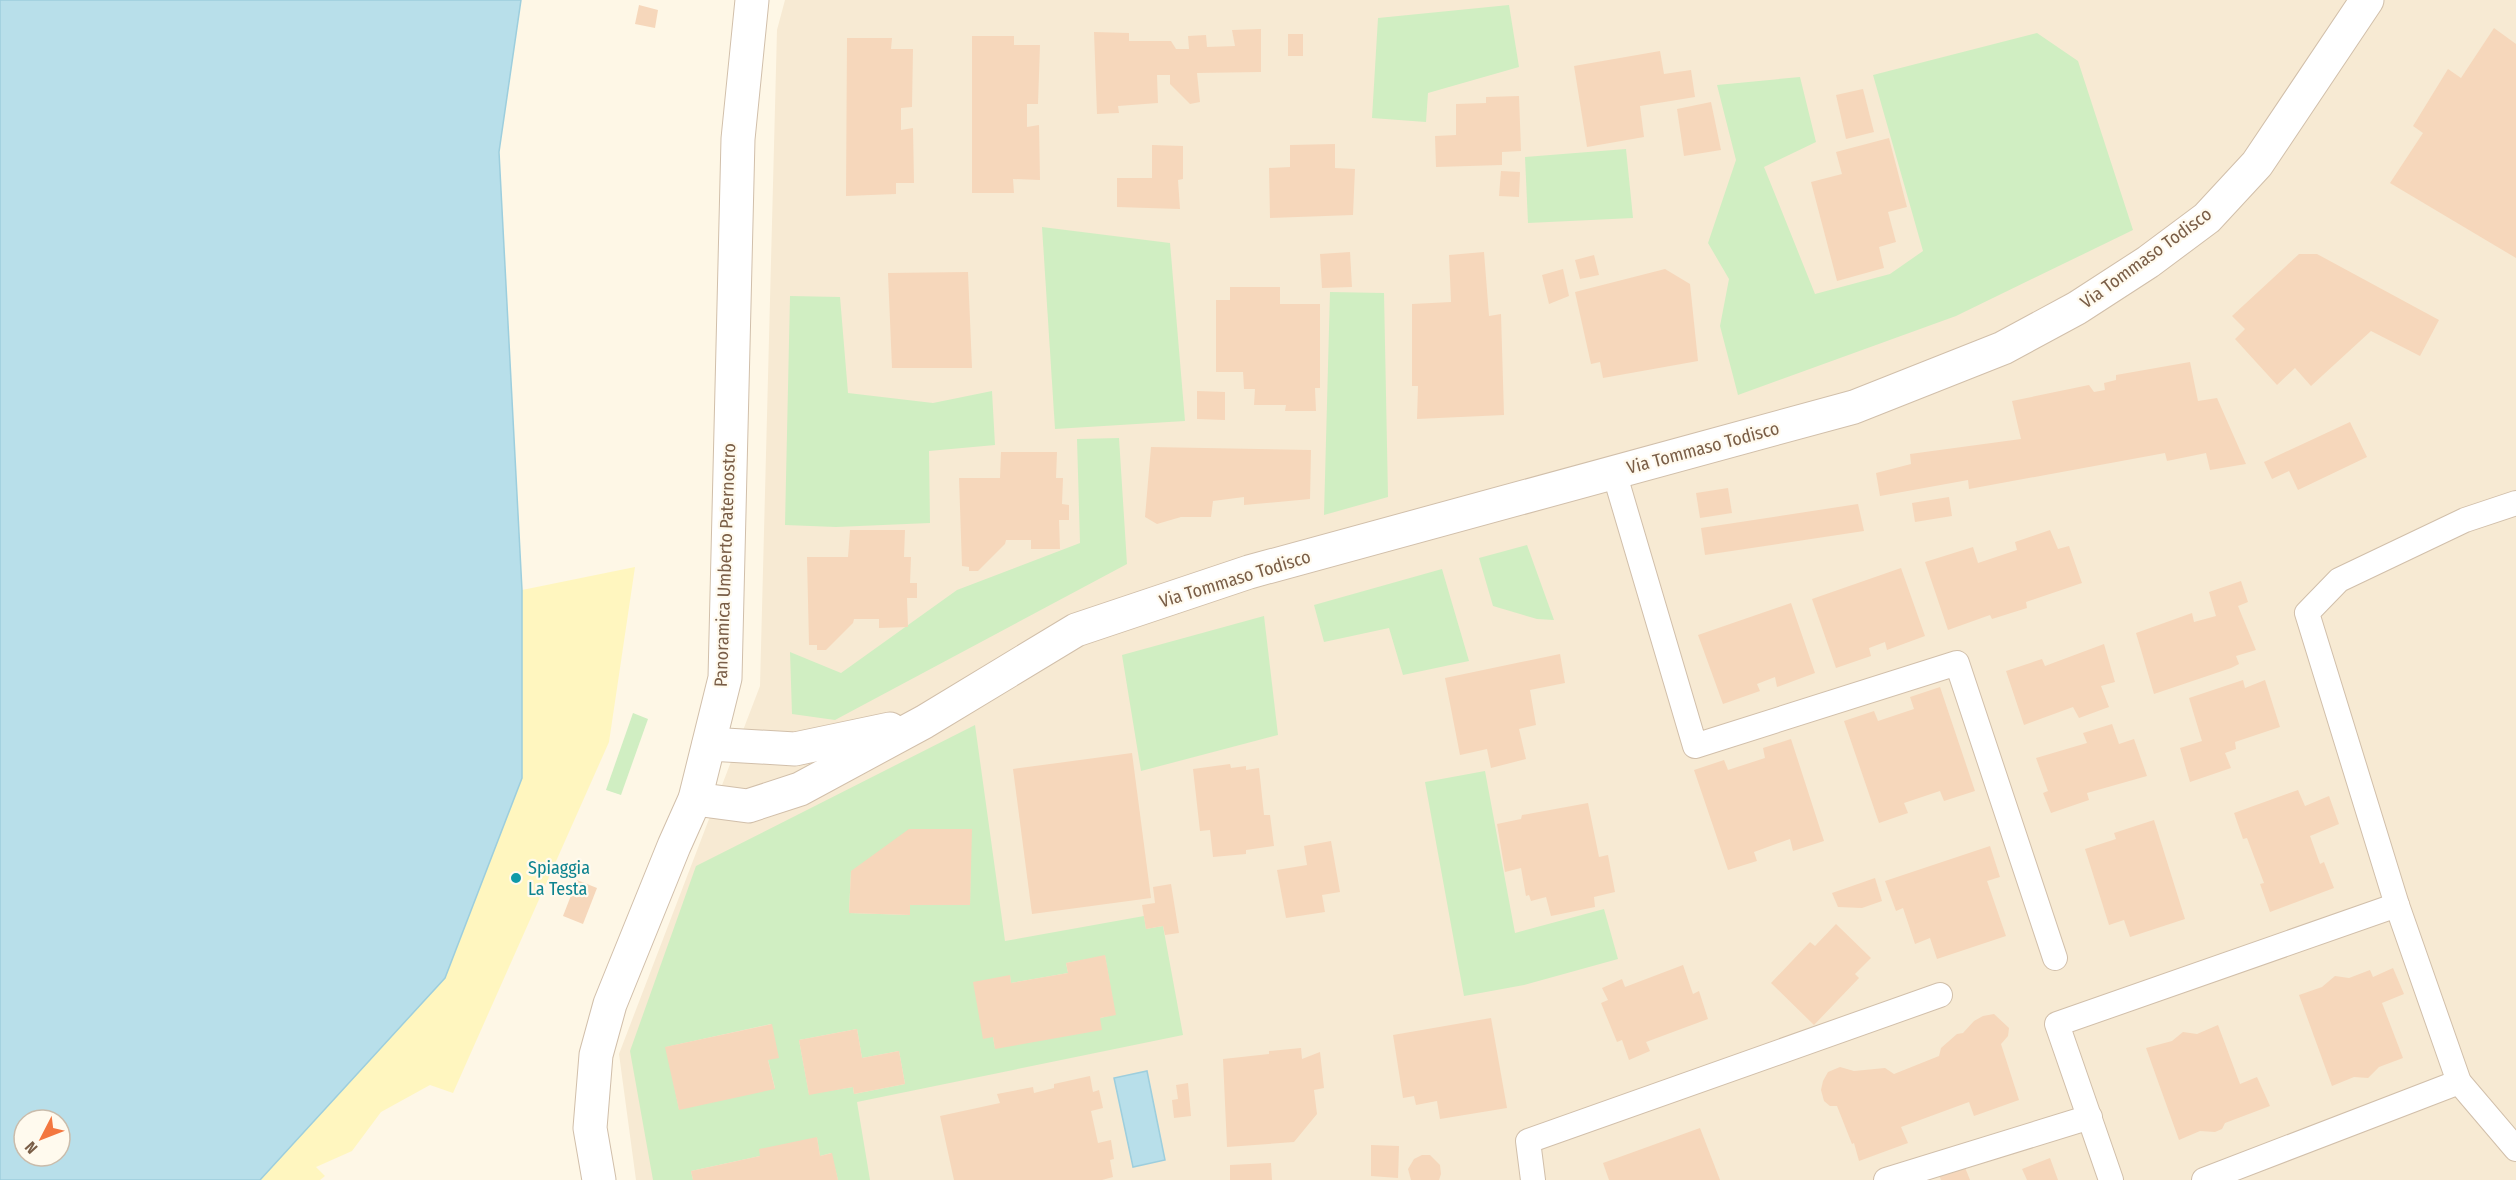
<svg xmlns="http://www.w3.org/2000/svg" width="2516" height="1180" font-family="'Fira Sans Condensed',sans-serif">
<rect width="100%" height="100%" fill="#fef7e6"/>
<polygon fill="#f7ead3" points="785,0 2516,0 2516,1180 636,1180 619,1054 760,686 777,30"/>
<g fill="#d0eec2" fill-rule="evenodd">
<polygon points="1509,5 1519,67 1428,93 1426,122 1372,118 1378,18"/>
<polygon points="2037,33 2078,61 2133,230 1956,316 1738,395 1720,326 1729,279 1708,243 1736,160 1717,85 1800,77 1816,142 1764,167 1815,294 1890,274 1923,251 1873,75"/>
<polygon points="1626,149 1633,218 1528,223 1525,157"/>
<polygon points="1042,227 1170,243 1185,421 1055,429"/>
<polygon points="1330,292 1384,293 1388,497 1324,515"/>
<polygon points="790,296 840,297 848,393 933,403 992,391 995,445 929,451 930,523 836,527 785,525"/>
<polygon points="1119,438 1127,564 835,720 792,714 790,652 841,673 957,590 1080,543 1077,439"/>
<polygon points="1527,545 1554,620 1537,619 1493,606 1479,558"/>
<polygon points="1442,569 1469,661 1403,675 1389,628 1324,642 1314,605"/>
<polygon points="1264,616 1278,735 1141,771 1122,655"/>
<polygon points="633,713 648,719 621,795 606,790"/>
<path d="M975 725 1005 941 1144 916 1146 929 1163 926 1183 1035 857 1102 870 1180H838L831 1153 820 1156 817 1138 760 1156 691 1171 693 1180H653L630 1051 696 866ZM971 829 970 905H910V915L849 913 851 871ZM1105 956 1115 1014 995 1048 993 1037 1010 976 1011 983 1068 973 1066 963ZM771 1024 768 1060 775 1088 679 1109 666 1047ZM857 1029 862 1058 899 1051 905 1084 854 1094 853 1087 809 1094 799 1040Z"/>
<polygon points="1485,771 1515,933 1604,909 1618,959 1524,985 1464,996 1425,782"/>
</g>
<polygon fill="#fff6bf" points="635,567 609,742 453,1093 430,1085 381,1112 352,1151 316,1167 325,1176 320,1180 260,1180 522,778 522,590"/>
<g fill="#b8dfea" stroke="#9dcedd" stroke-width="1.5" fill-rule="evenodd">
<path d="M0 0H521L499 152 522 590V778L445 978 260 1180H0ZM24 1120H60V1156H24Z"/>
<polygon points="1147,1071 1165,1160 1133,1167 1114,1078"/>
</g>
<g fill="#f6d7bb">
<polygon points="639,5 658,10 655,28 635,24"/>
<polygon points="2494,28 2516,44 2516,258 2390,183 2423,133 2413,126 2448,69 2461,78"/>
<polygon points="1261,29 1261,72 1197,73 1200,102 1190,104 1170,84 1170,75 1157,75 1158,103 1118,106 1119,113 1097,114 1094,32 1129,33 1129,41 1171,41 1176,49 1189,49 1188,36 1206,35 1207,47 1235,46 1232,30"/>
<rect x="1288" y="34" width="15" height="22"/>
<polygon points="972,36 1014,36 1014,45 1040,45 1038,104 1027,104 1027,127 1039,125 1040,180 1013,179 1014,193 972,193"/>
<polygon points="847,38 892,38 891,49 913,49 912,107 901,108 901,130 913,128 914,183 896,183 896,194 846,196"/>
<polygon points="1660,51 1664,74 1691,70 1695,97 1640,106 1644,137 1587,147 1574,66"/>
<polygon points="1863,89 1874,132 1846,139 1836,95"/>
<polygon points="1519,96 1521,151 1502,152 1502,165 1436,167 1435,136 1456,135 1456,104 1486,103 1486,97"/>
<polygon points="1711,102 1721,150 1684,156 1677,109"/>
<polygon points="1889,138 1907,207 1888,212 1896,242 1879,247 1884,268 1837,281 1811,182 1842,174 1836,152"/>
<polygon points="1335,144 1335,168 1355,169 1353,215 1270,218 1269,168 1290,167 1290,145"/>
<polygon points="1152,145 1183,146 1183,179 1178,180 1180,209 1117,207 1117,178 1152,178"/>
<polygon points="1501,171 1520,172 1519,197 1499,196"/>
<polygon points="1350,252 1352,287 1322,288 1320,254"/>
<polygon points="1484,252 1489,316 1501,314 1504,415 1417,419 1418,386 1412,386 1412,304 1451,302 1449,255"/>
<polygon points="2299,254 2317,254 2439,320 2420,356 2371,331 2311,386 2295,368 2277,385 2235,339 2245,329 2232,316"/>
<polygon points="1594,255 1599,275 1580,279 1575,260"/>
<polygon points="1563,269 1569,296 1549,304 1542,275"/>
<polygon points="1665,269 1690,284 1698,361 1603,378 1600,362 1591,364 1575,292"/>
<polygon points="968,272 972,368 892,368 888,273"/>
<polygon points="1230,287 1280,287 1280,304 1320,304 1320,388 1315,388 1316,411 1285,411 1286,405 1254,405 1255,389 1244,389 1243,372 1216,372 1216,300 1230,300"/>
<polygon points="2190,362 2198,401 2217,398 2246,464 2210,470 2206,453 2167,461 2165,453 1969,489 1968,480 1880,496 1876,473 1911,464 1910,454 2021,439 2012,401 2089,385 2094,392 2105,390 2104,383 2116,380 2116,375"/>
<polygon points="1197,391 1225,392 1225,420 1197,419"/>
<polygon points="2350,422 2367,457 2298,490 2289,471 2272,479 2264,462"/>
<polygon points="1151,447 1311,450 1310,499 1244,505 1244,497 1213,501 1211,517 1181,517 1157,524 1145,517"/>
<polygon points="1001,452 1057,452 1056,478 1063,478 1062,504 1069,505 1069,520 1059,520 1060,549 1031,549 1031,540 1006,540 1005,544 978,571 969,571 969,567 962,566 959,478 1000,478"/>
<polygon points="1728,488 1732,513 1700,518 1696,493"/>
<polygon points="1949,497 1952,516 1915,522 1912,503"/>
<polygon points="1858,504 1864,531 1705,555 1701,528"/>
<polygon points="850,530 905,530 904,557 911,557 910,583 917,583 917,598 907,598 908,627 879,628 879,619 854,619 853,623 826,650 817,650 817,645 809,645 807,557 848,557"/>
<polygon points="2050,530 2058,549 2069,546 2082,583 2026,602 2027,608 1992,619 1990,615 1948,630 1925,562 1973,547 1978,563 2017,550 2015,542"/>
<polygon points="1901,568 1925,636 1887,650 1885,642 1869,648 1871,656 1836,668 1812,599"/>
<polygon points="2241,581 2248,602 2238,606 2256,650 2236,656 2239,664 2231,668 2154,694 2136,633 2192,613 2194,622 2216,616 2209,592"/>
<polygon points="1791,603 1815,673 1777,687 1775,677 1757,684 1760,691 1723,704 1698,635"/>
<polygon points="2104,644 2115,682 2101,686 2109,707 2079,718 2073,707 2024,725 2006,671 2042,659 2045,666"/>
<polygon points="1560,654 1565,683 1530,690 1536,725 1519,729 1526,759 1491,768 1487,749 1460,755 1445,678"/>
<polygon points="2243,680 2245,688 2265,680 2280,727 2235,742 2236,749 2225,753 2231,768 2190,782 2180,748 2202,741 2189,698"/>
<polygon points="1940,687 1975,791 1944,801 1940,791 1904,803 1908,813 1879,823 1844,721 1874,711 1878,721 1914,709 1910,697"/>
<polygon points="2112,724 2119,744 2134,739 2147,776 2087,793 2089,800 2051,813 2043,793 2048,791 2036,758 2087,743 2083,733"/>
<polygon points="1791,739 1824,841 1793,851 1790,839 1754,852 1757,861 1728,870 1694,770 1724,760 1728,770 1765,758 1763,748"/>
<polygon points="1132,753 1151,898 1032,914 1013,769"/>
<polygon points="1230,764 1231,768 1246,766 1246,770 1259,768 1264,815 1270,815 1274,846 1246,850 1246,854 1213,857 1210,830 1200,831 1193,769"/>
<polygon points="2298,790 2305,806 2329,796 2339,824 2310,836 2320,864 2324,862 2334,888 2270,912 2260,884 2264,883 2247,838 2243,839 2234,813"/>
<polygon points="1588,803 1599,857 1608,855 1615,892 1594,897 1595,907 1551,916 1546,897 1531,901 1529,895 1526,896 1521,868 1505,872 1497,824 1521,819 1522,815"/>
<polygon points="2154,820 2185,919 2130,937 2124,920 2109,925 2085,849 2116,839 2114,833"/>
<polygon points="909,829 972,829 970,905 910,905 910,915 849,913 851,871"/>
<polygon points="1331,841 1340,892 1322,895 1325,912 1286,918 1277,870 1307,865 1304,846"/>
<polygon points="1990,846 2000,877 1987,881 2006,936 1937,959 1930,938 1915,944 1903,908 1896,911 1885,881"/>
<polygon points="1875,878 1882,901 1862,908 1838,907 1832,893"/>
<polygon points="577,880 597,888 583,924 563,916"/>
<polygon points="1171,884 1179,933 1165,935 1163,926 1146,929 1142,905 1155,903 1153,887"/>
<polygon points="1836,924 1871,958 1855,974 1859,978 1814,1025 1771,983 1810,942 1815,946"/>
<polygon points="1105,955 1116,1015 1100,1018 1102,1030 995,1049 993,1037 983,1039 973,982 1010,975 1011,983 1068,973 1066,963"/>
<polygon points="1683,965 1693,994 1699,991 1708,1019 1646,1042 1650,1051 1629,1060 1622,1040 1617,1042 1601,1003 1608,1000 1602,988 1622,979 1625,987"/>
<polygon points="2393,968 2404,994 2382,1003 2403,1058 2379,1067 2368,1078 2354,1077 2332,1086 2299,995 2322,987 2335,976 2349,978 2370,970 2373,977"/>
<polygon points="1994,1014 2009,1028 2008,1036 2001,1044 2019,1100 1974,1116 1969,1102 1901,1127 1908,1143 1859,1161 1854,1143 1852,1144 1837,1106 1830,1106 1824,1101 1821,1090 1823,1081 1828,1072 1840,1067 1854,1071 1885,1068 1894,1074 1939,1056 1941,1048 1957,1034 1963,1033 1974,1021 1983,1016"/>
<polygon points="1491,1018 1507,1108 1440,1119 1437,1101 1416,1105 1414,1096 1403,1098 1393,1035"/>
<polygon points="772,1024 779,1058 768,1060 775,1089 679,1110 665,1047"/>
<polygon points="2218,1025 2240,1084 2257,1077 2270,1106 2225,1123 2222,1129 2215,1132 2200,1131 2179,1140 2146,1048 2172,1041 2183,1032 2197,1034"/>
<polygon points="857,1029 862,1058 899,1051 905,1084 854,1094 853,1087 809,1095 799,1040"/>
<polygon points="1301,1048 1302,1059 1320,1052 1324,1088 1314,1090 1317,1114 1294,1142 1227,1147 1223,1059 1269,1054 1269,1051"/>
<polygon points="1090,1076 1093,1092 1099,1090 1103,1108 1091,1111 1098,1143 1111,1140 1114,1159 1110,1160 1113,1177 1102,1180 954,1180 940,1116 1000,1103 997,1094 1033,1087 1034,1093 1054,1088 1054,1084"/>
<polygon points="1188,1083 1191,1116 1174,1118 1172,1100 1178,1099 1176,1085"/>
<polygon points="1700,1128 1720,1180 1609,1180 1603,1163"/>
<polygon points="817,1137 820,1156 832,1153 838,1180 693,1180 691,1171 760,1156 759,1149"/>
<polygon points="1371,1145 1399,1146 1398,1178 1371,1176"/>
<polygon points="1430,1155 1440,1165 1441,1174 1439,1180 1411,1180 1408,1169 1414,1159 1422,1155"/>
<polygon points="2050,1158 2058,1180 2027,1180 2022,1169"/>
<polygon points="1271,1163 1272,1180 1230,1180 1230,1165"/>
<polygon points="1964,1165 1970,1180 1941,1180 1939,1175"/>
</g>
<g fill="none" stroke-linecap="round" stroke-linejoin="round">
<g stroke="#d1bfaa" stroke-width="26">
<g id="service">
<polyline points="1614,472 1695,746 1957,663 2055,958"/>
<polyline points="2516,503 2465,520 2339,580 2307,613 2397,905 2459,1082 2516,1149"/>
<polyline points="1533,1180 1528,1141 1940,995"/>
<polyline points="1886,1180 2090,1117"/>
<polyline points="2111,1180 2057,1024 2397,905"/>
<polyline points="2204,1180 2459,1082"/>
</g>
</g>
<g stroke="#d1bfaa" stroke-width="35">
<g id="minor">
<polyline points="709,744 795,749 890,729"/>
<polyline points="695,799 748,806 800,789 924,722 1076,630 1249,572 1854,407 2003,348 2077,308 2148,262 2207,218 2257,164 2367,0"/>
<polyline points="599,1180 590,1128 596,1055 610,1004 674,846 695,799 725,678 738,139 752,0"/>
</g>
</g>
<use href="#service" stroke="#fff" stroke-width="24"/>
<use href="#minor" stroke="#fff" stroke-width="33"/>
</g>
<circle fill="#0f9aa8" stroke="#fffaee" stroke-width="2" cx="516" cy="878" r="6"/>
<g text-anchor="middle" stroke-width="4.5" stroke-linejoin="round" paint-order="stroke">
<g font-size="18" fill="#7a5e47" stroke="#fffaee">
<text transform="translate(2146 258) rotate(-36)" y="6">Via Tommaso Todisco</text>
<text transform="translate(1703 448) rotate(-15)" y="6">Via Tommaso Todisco</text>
<text transform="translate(725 565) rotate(-88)" y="6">Panoramica Umberto Paternostro</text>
<text transform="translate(1235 579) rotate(-17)" y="6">Via Tommaso Todisco</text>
</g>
<g font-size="18" fill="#0d838f" stroke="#fffaee" text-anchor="start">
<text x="528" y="874">Spiaggia<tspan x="528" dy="21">La Testa</tspan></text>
</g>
</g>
<g transform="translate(42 1138) rotate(228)"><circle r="28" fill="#fffaee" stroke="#cabcab" stroke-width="1.5"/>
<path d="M0-4.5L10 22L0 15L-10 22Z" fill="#f37740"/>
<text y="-9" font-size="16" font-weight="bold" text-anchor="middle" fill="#7a5e47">N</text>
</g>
</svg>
